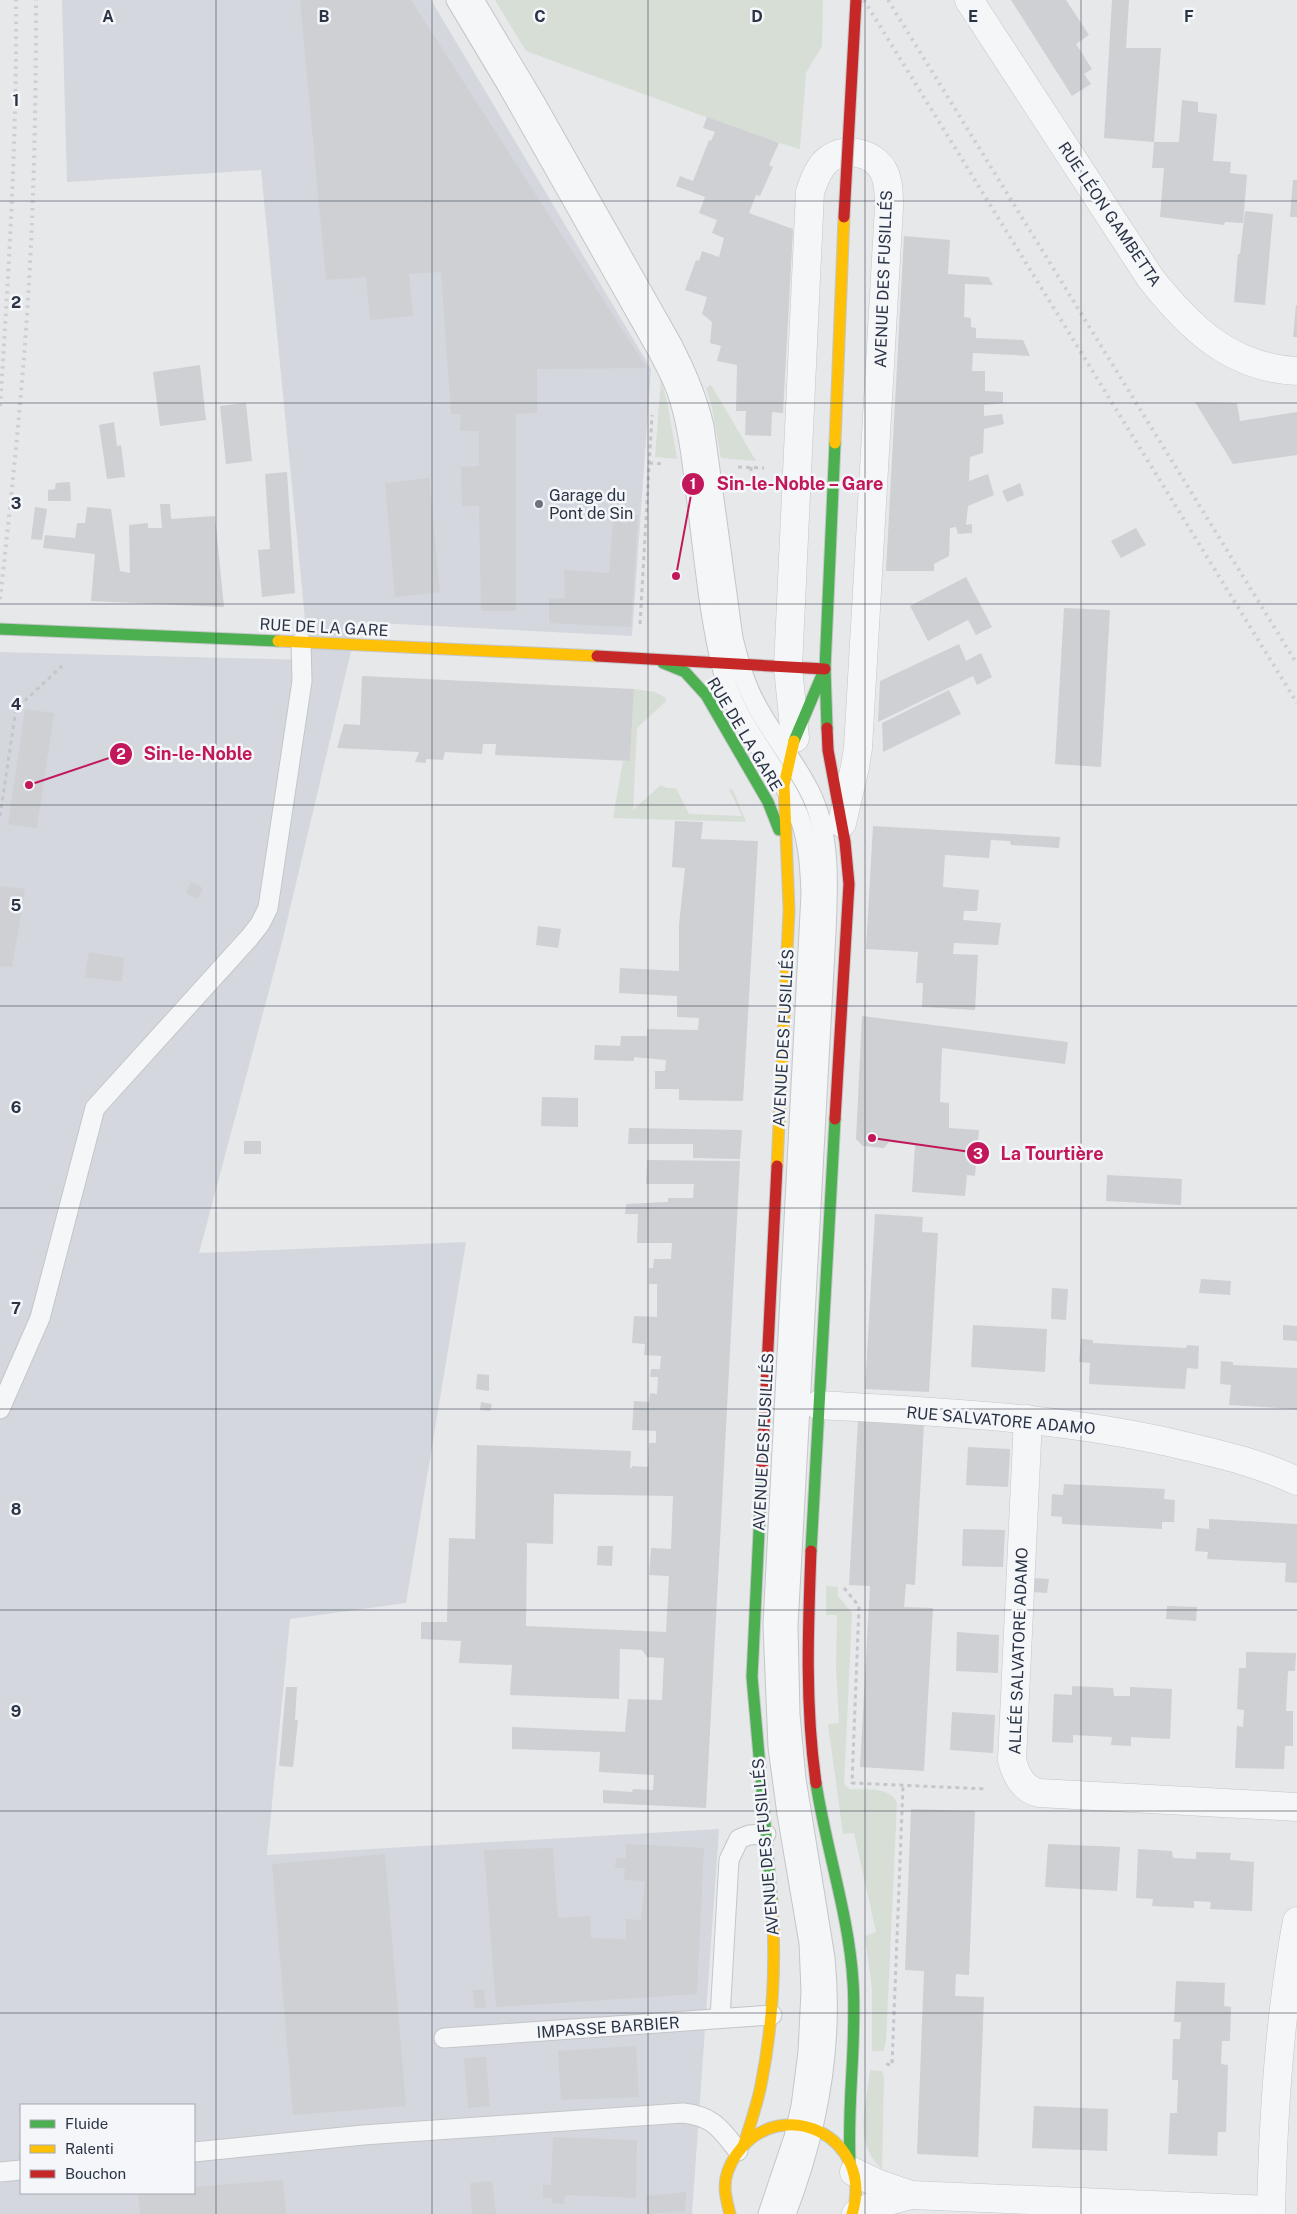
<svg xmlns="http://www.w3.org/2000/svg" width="1297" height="2214" font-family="'Public Sans',sans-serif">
<rect width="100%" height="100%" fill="#e6e8ea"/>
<path fill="#d4d7dd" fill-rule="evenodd" d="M62 0H431L651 369 632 636 358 622 283 938 199 1253 466 1242 406 1603 290 1619 267 1855 719 1829 692 2214H0V652L309 660 261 170 67 182ZM21 2105H194V2193H21Z"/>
<g fill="#d6ded6">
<polygon points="495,0 823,0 822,46 806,73 800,149 766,139 526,51"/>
<polygon points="661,379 668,406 677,459 655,457"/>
<polygon points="711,385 756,461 721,458 711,403 706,388"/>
<polygon points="634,689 655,692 666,698 665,702 637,728 633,810 661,785 667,788 676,788 689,814 742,816 729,789 733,790 746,822 613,818 623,761 630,761"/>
<path d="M826 1586 838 1587V1596L852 1613 844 1784 849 1789C864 1790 891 1786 897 1803L886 2040 884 2050 882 2051H872V1989L865 1936 876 1932 854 1833 843 1834 828 1724 839 1723 836 1667 837 1615H826Z"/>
<path d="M870 2070 882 2071 884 2077 882 2169C852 2142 867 2103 870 2070Z"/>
</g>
<g fill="#ced0d3" fill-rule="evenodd">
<polygon points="300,0 411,0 647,368 537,369 537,413 516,414 516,611 481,611 479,506 462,506 461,467 479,466 479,431 460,431 461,414 451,414 441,272 409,274 413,316 370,320 366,277 326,280"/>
<polygon points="1011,0 1066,0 1089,35 1076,44 1092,69 1084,74 1091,84 1072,96"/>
<polygon points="1112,0 1129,0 1126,48 1161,48 1154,142 1179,142 1182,100 1198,102 1198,112 1217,114 1213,161 1231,162 1230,173 1247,175 1243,223 1225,222 1224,225 1160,217 1164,168 1152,168 1154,142 1104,138"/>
<polygon points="707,117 779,143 769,165 773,167 760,196 756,195 749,213 793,229 783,413 772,412 771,436 745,435 746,411 736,411 737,365 717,361 721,346 710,343 712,322 702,314 707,297 685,290 696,260 699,261 702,251 719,257 724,238 712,233 717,220 699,213 705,197 676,186 680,176 693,181 709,140 711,141 715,132 703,128"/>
<polygon points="1293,180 1297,180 1297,217 1290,217"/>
<polygon points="1245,211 1273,214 1265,305 1234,302 1238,254 1240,254"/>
<polygon points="904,236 950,240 948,274 988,277 993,285 965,284 964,317 971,318 971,327 976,328 976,338 1023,340 1030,356 973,353 972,371 985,371 985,391 1003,392 1003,403 984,405 984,416 1002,414 1004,424 984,429 983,453 970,457 969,481 988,474 994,495 968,506 966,525 972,524 972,533 958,534 956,527 950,528 949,556 934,564 934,571 886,571"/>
<polygon points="1296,305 1297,305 1297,337 1293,337"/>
<polygon points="200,365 206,420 160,426 153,372"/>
<polygon points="1195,402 1237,403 1240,421 1297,412 1297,455 1233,464"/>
<polygon points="246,403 252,461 226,464 220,406"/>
<polygon points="114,422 117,446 121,445 125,477 107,479 99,425"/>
<polygon points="287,472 295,593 262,597 258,550 270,549 265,474"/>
<polygon points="429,478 440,592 395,597 385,483"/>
<polygon points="70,482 71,501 48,501 48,490 55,489 56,483"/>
<polygon points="1020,483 1024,495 1007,502 1002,491"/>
<polygon points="160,504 170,504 171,519 215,516 224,607 91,601 95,554 43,548 45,535 75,538 77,523 85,523 87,507 111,509 120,571 130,573 129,525 148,523 148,528 162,528"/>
<polygon points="35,507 47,509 42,540 31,539"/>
<polygon points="626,515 638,515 631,627 549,623 549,599 565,598 564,570 609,573 613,521 627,523"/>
<polygon points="1136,528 1146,545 1121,558 1111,541"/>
<polygon points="966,577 992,627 976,635 968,620 928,641 910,606"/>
<polygon points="1064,608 1110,610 1101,767 1055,764"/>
<polygon points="959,644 966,661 981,653 992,677 977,685 973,676 878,722 880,681"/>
<polygon points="362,676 634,689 630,761 495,755 496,744 483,744 482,754 445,752 443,760 426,759 426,763 415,762 419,752 337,748 344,724 360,725"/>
<polygon points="949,690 961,714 883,752 882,723"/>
<polygon points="25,709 54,713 37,828 8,824"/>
<polygon points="675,821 703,822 701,839 758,841 743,1101 679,1100 679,1089 655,1089 655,1071 665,1071 666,1060 634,1057 634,1061 594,1060 595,1045 620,1046 621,1036 647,1036 647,1029 698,1030 699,1018 677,1017 677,996 619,993 620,968 679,971 679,925 685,868 672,867"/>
<polygon points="873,826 1060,837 1059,848 1011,845 1010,841 991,840 989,858 945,855 943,887 979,890 977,911 964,911 963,920 1001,923 998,945 954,943 953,954 978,955 975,1010 922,1007 923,983 916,983 918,952 866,949"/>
<polygon points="191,882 203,888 198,899 186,893"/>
<polygon points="0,886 25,889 12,967 0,966"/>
<polygon points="538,926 561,929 558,948 536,945"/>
<polygon points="89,952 124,958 122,982 85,977"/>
<polygon points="862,1016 1068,1042 1065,1064 942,1048 940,1102 949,1103 949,1128 979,1130 975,1176 967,1175 965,1196 912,1192 915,1145 889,1142 884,1148 863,1146 856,1139"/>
<polygon points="542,1097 578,1098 578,1127 541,1126"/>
<polygon points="629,1128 742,1130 740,1159 693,1158 693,1144 628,1144"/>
<rect x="244" y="1141" width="17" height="13"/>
<path d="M647 1160 740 1161 706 1808 603 1803V1790L632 1792 633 1789 653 1790 654 1775 599 1772 600 1752 512 1749V1727L625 1732 628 1699 662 1700 664 1658 647 1657 642 1650 620 1649 619 1699 510 1695 512 1665 459 1663 461 1641 421 1639V1622H447L449 1538 475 1539 477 1445 631 1451 630 1468H632V1466L648 1467 649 1443H656V1431L632 1430 634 1401 649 1402 650 1393 657 1394 658 1377H650L651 1369H660L661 1356 644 1355 645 1344 632 1343 634 1316 657 1317V1284H649V1268H653L654 1259H671L672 1243H637L638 1214H625L626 1204 668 1202V1198H693L694 1184H646ZM554 1494 673 1496 671 1549 651 1548 649 1575 669 1576 666 1632 526 1626 527 1543 553 1544Z"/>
<polygon points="1107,1175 1182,1179 1181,1205 1106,1201"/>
<polygon points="875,1214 923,1217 922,1232 938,1233 929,1392 865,1389"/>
<polygon points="1201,1279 1231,1281 1230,1295 1199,1293"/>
<polygon points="1052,1288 1068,1289 1066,1320 1051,1319"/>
<polygon points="973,1325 1047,1329 1045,1372 971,1367"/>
<polygon points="1283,1325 1297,1326 1297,1341 1283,1340"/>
<polygon points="1081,1339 1093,1340 1093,1343 1186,1348 1187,1345 1199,1346 1198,1369 1187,1368 1185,1389 1089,1384 1090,1363 1079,1362"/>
<polygon points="1221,1361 1233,1362 1233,1365 1297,1368 1297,1409 1229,1405 1231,1385 1220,1384"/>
<polygon points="477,1374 489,1375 489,1391 476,1389"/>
<polygon points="481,1402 492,1404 490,1411 480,1410"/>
<polygon points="858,1420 924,1423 915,1585 906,1584 904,1607 933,1608 924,1771 860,1767 870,1586 849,1585"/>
<polygon points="968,1447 1010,1449 1008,1487 966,1485"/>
<polygon points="1064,1484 1165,1489 1164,1499 1175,1500 1174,1522 1162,1522 1162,1529 1062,1524 1062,1517 1051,1516 1052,1494 1063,1495"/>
<polygon points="1209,1519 1297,1524 1297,1583 1285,1582 1286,1563 1207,1559 1208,1552 1195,1551 1197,1528 1209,1529"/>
<polygon points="963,1529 1005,1530 1003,1567 962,1566"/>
<polygon points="598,1546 613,1546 612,1566 597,1565"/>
<polygon points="1033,1578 1049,1579 1047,1593 1032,1592"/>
<polygon points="1167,1606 1197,1607 1196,1621 1166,1619"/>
<polygon points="957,1632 999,1635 998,1673 956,1671"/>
<polygon points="1246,1652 1296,1653 1295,1671 1288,1671 1286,1711 1293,1711 1293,1746 1285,1746 1284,1769 1235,1768 1237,1726 1243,1727 1244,1710 1237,1709 1239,1668 1246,1668"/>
<polygon points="1072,1686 1113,1688 1114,1696 1130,1696 1130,1687 1172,1689 1170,1739 1131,1737 1131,1746 1111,1745 1112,1737 1073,1735 1073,1743 1052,1742 1054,1694 1072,1695"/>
<polygon points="286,1687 297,1687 295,1720 298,1720 293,1767 279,1766"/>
<polygon points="952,1712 995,1715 993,1753 950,1750"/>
<polygon points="911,1809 975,1811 969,1975 956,1974 955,1996 984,1997 978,2157 917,2154 924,1971 905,1970"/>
<polygon points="626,1844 704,1848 697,1994 496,2007 484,1850 553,1848 558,1918 590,1916 591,1938 626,1939 626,1919 641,1920 645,1881 624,1880 625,1868 615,1868 616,1858 626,1858"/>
<polygon points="1048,1844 1120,1847 1117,1891 1045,1887"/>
<polygon points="1138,1849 1172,1851 1173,1858 1196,1859 1196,1852 1231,1853 1230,1860 1254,1862 1252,1911 1210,1909 1211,1902 1194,1901 1194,1908 1152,1906 1153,1899 1136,1898"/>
<polygon points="385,1854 406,2106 293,2115 272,1864"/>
<polygon points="1176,1981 1225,1983 1224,2006 1231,2007 1230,2041 1222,2041 1221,2064 1228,2065 1226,2132 1218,2132 1217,2156 1168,2154 1170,2113 1177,2113 1178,2080 1172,2080 1173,2039 1180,2039 1181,2022 1174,2022"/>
<polygon points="473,1990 484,1990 486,2008 475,2008"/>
<polygon points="636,2046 639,2097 561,2100 558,2051"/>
<polygon points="486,2057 490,2106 468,2108 464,2058"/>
<polygon points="1034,2106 1108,2109 1107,2151 1032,2148"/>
<polygon points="553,2137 637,2140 636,2198 565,2195 564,2204 552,2203 552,2198 543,2198 543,2185 551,2185"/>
<polygon points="283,2180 286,2214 140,2214 138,2193 194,2193 194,2187"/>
<polygon points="492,2181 496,2214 472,2214 470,2183"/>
<polygon points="686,2192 685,2211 648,2214 646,2196"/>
</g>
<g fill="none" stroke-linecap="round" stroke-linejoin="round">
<g stroke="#c4c6c8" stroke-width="21">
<g id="lane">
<path d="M456 0 508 87 657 350C665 365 674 381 679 398 688 427 692 458 695 488 704 551 708 617 725 679 738 725 774 762 794 805 808 832 810 864 811 894L773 1624 778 1747 787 1814 809 1943 811 1991 808 2052 801 2106 794 2137 768 2214"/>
<path d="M474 0 535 102 672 344C686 371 697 396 704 426L733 638C739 662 745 685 757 706 773 736 796 763 811 794 831 836 828 887 826 932L788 1626 790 1715 796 1779 825 1958C834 2047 818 2131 786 2214"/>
<polyline points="0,1409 40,1318 95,1108 249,938 260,924 268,908 302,681 301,642"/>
<polyline points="720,2018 729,1860 739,1839 749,1835 766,1834"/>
<polyline points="444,2038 772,2015"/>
<path d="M194 2152 363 2135 683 2113C713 2116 721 2129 738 2151"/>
<polyline points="0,2172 21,2170"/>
</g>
</g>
<g stroke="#c4c6c8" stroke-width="29">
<g id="street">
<path d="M969 0 1151 279C1190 328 1231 368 1297 371"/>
<path d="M795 738 788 667 810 192C814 180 819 166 829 159 846 146 875 153 884 172 889 183 889 195 889 207L858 748 855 767 842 823"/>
<path d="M818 1405C941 1412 1065 1417 1185 1446 1224 1455 1261 1464 1297 1481"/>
<path d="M1028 1419 1012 1760C1016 1776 1023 1789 1039 1793L1297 1807"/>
<polyline points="854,2172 879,2184 911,2195 1271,2210"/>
<polyline points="856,2214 877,2204 911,2195"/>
<path d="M1271 2214C1273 2116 1279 2017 1297 1921"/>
</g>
</g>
<g stroke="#c4c6c8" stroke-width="13">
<g id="fast">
<polyline points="0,629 278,641"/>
<polyline points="663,663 685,672 706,695 768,802 779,830"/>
<polyline points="827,728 825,669 835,443"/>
<polyline points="794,741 822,675"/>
<polyline points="762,1468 752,1677 772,1902"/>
<polyline points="811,1551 835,1119"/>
<path d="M816 1783C826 1849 849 1915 853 1982 857 2042 847 2101 850 2161"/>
</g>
</g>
<g stroke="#c4c6c8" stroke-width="13">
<g id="slow">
<polyline points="835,443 844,217"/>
<polyline points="278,641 597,656"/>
<polyline points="777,1166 789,910 784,785 794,741"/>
<path d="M744 2144C750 2125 757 2105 761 2085 773 2025 776 1963 772 1902"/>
<path d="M730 2214C728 2206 725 2196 725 2187 725 2176 730 2164 736 2155 780 2091 876 2137 852 2214"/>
</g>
</g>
<g stroke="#c4c6c8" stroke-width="13">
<g id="jam">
<polyline points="597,656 825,669"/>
<polyline points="827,728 828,750 845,842 849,884 835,1119"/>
<polyline points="762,1468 777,1166"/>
<path d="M811 1551C808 1629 805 1706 816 1783"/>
</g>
</g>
<g stroke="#c5c6ca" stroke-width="3" stroke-dasharray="4 4" stroke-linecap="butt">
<polyline points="649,463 663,464"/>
<polyline points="738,467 764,468"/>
<polyline points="751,467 751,476"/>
<polyline points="640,624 652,415"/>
<polyline points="0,816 16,709 62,666"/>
<polyline points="844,1588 859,1606 852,1783 987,1789"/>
<polyline points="886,2064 892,2065 903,1786"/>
</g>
<use href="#lane" stroke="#f5f6f7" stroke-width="19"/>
<use href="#street" stroke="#f5f6f7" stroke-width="28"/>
<use href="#fast" stroke="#4caf50" stroke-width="11"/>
<use href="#slow" stroke="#ffc107" stroke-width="11"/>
<use href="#jam" stroke="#c62828" stroke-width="11"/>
<g stroke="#cecfd2" stroke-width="4" stroke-dasharray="2.5 5" stroke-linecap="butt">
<polyline points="864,0 1297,703"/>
<polyline points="888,0 1297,664"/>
<path d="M0 406C9 271 17 135 16 0"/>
<path d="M0 599C8 527 16 454 22 381 33 255 36 127 36 0"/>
</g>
<g stroke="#c4c6c8" stroke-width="13" stroke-linecap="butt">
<polyline id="jam-bridge" points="844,217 856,0"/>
</g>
<use href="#jam-bridge" stroke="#c62828" stroke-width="11"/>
</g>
<path fill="none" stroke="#2b3445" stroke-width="1" stroke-opacity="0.55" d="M216 0V2214M432 0V2214M648 0V2214M865 0V2214M1081 0V2214M0 201H1297M0 403H1297M0 604H1297M0 805H1297M0 1006H1297M0 1208H1297M0 1409H1297M0 1610H1297M0 1811H1297M0 2013H1297"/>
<circle fill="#6c737f" stroke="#f4f6f9" stroke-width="2" cx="539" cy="504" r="5"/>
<g text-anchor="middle" stroke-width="5" stroke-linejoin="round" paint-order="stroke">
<g font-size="16" fill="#2b3445" stroke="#f4f6f9">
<text transform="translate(1110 214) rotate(56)" y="6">RUE LÉON GAMBETTA</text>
<text transform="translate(883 279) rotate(-88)" y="6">AVENUE DES FUSILLÉS</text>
<text transform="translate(324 627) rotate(3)" y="6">RUE DE LA GARE</text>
<text transform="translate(745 734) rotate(59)" y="6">RUE DE LA GARE</text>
<text transform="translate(783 1038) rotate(-87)" y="6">AVENUE DES FUSILLÉS</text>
<text transform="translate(1001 1420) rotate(5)" y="6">RUE SALVATORE ADAMO</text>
<text transform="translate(763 1442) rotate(-87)" y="6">AVENUE DES FUSILLÉS</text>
<text transform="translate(1018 1651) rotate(-88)" y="6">ALLÉE SALVATORE ADAMO</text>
<text transform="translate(765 1847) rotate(-95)" y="6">AVENUE DES FUSILLÉS</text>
<text transform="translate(608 2027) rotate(-4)" y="6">IMPASSE BARBIER</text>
</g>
<g font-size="16" fill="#2b3445" stroke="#f4f6f9" text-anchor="start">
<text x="549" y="501">Garage du<tspan x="549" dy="18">Pont de Sin</tspan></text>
</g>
</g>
<g font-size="16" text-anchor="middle" font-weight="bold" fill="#2b3445" stroke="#f4f6f9" stroke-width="5" stroke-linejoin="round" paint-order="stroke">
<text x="108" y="22">A</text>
<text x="324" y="22">B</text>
<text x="540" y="22">C</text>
<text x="757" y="22">D</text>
<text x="973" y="22">E</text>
<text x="1189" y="22">F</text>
<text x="16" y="106">1</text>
<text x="16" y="308">2</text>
<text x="16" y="509">3</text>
<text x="16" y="710">4</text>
<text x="16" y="911">5</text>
<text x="16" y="1113">6</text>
<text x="16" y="1314">7</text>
<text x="16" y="1515">8</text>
<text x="16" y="1717">9</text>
</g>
<path fill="none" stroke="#c2185b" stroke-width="2" d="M676 576L693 484M29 785L121 754M872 1138L978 1153"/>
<g fill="#c2185b" stroke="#f4f6f9" stroke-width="2">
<circle cx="676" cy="576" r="5"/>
<circle cx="29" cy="785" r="5"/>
<circle cx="872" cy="1138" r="5"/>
<circle cx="693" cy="484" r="12"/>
<circle cx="121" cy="754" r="12"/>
<circle cx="978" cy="1153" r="12"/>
</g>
<g font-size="15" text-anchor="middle" font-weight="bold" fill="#fff">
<text x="693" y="489">1</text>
<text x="121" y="759">2</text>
<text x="978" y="1159">3</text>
</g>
<g font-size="18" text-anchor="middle" font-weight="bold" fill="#c2185b" stroke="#f4f6f9" stroke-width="5" stroke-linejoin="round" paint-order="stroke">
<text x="800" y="490">Sin-le-Noble – Gare</text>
<text x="198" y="760">Sin-le-Noble</text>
<text x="1052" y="1160">La Tourtière</text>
</g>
<rect x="20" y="2104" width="175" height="90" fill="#f4f6f9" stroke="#a4a8b1"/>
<rect x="30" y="2120" width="25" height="8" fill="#4caf50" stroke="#a4a8b1"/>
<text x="65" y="2129" font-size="15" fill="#2b3445">Fluide</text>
<rect x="30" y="2145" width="25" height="8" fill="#ffc107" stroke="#a4a8b1"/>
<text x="65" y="2154" font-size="15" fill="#2b3445">Ralenti</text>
<rect x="30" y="2170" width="25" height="8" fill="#c62828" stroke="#a4a8b1"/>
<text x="65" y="2179" font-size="15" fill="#2b3445">Bouchon</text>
</svg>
